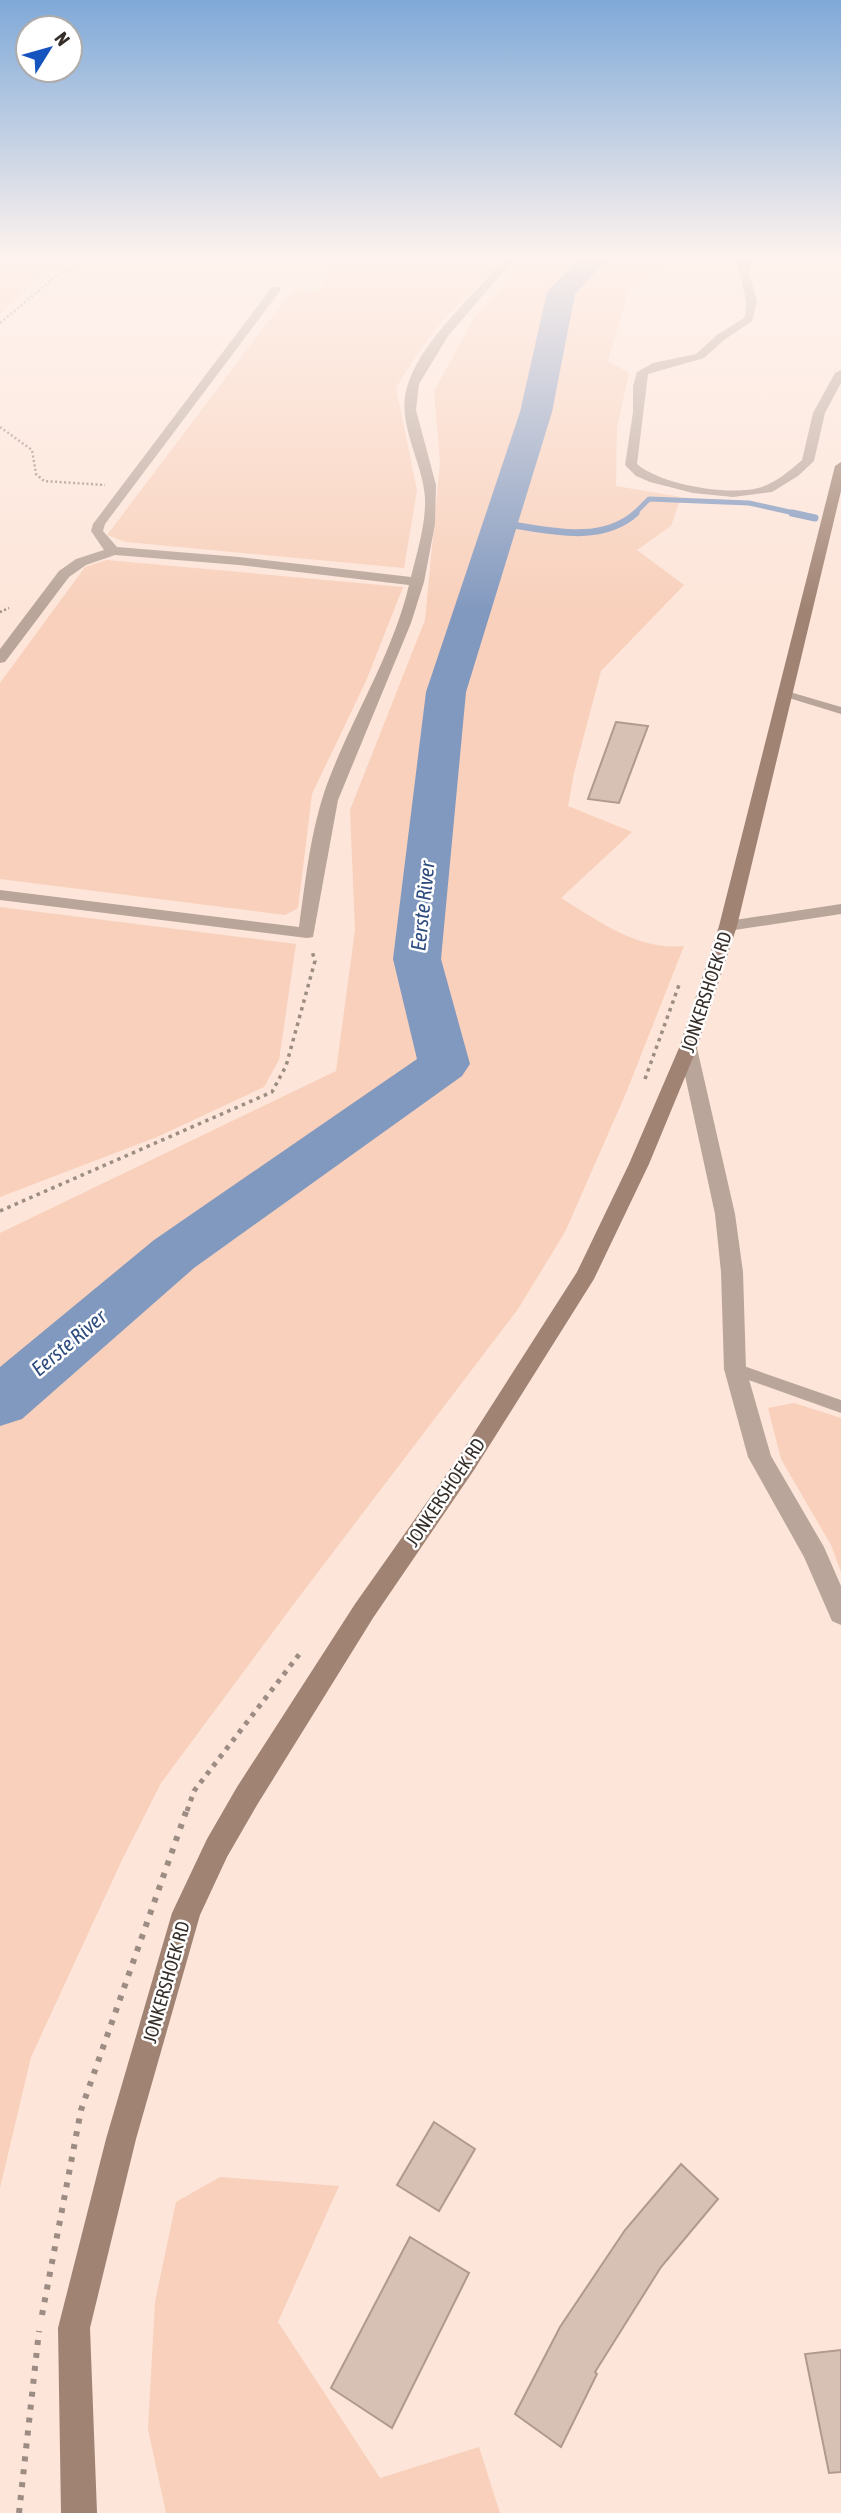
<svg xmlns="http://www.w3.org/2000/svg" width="841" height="2513" font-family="'Asap Condensed',sans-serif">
<rect width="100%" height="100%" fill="#fde5d9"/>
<g fill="#f8d0bb">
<polygon points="0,259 69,259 41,275 0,314"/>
<path d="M339 259H498C486 282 464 297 447 316 427 338 411 363 396 388L417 490 404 568 126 542 107 535 293 289 317 291Z"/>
<path d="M533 259H672L628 292 608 361 629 373 617 427 616 486 681 497 671 526 637 550 684 585 601 671 574 773 568 806 632 832 561 898C597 920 638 951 684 946L626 1093 565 1232 518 1309 296 1601 161 1783 122 1860 31 2057 0 2188V1233L336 1071 355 930 350 810 425 620 440 462 434 391 475 317 527 260Z"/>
<polygon points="107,560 403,587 366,681 312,794 298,908 285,915 0,879 0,683 85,567"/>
<polygon points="0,907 296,944 279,1060 264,1087 157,1137 0,1197"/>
<polygon points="794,1403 841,1418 841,1572 831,1545 781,1459 768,1408"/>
<polygon points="220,2177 339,2186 278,2322 380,2478 479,2447 500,2513 166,2513 148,2429 155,2302 176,2202"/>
</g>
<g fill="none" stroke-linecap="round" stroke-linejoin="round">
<polyline stroke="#8299bf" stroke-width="5" points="634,514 649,499 749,503 799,514"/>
<g stroke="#8299bf" stroke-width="7">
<polyline points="792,513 815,518"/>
<path d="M500 523C545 529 599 546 636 513"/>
</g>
<polygon fill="#8299bf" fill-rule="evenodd" points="579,259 608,259 575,294 552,412 466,692 441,959 470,1064 462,1076 194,1268 22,1419 0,1426 0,1367 154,1240 417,1059 393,959 426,692 520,412 547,292"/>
</g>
<g fill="#d7c0b4" stroke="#b09a8f" stroke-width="2">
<polygon points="616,722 648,726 619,803 588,799"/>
<polygon points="434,2122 475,2149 439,2211 397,2185"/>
<polygon points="681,2164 718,2199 661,2267 595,2372 597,2374 561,2447 515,2414 560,2327 625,2230"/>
<polygon points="410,2237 469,2273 392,2428 331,2388"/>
<polygon points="841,2350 841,2472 829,2473 805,2354"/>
</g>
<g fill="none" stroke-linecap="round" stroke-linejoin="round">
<g stroke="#9c8c83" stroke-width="2.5" stroke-dasharray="2 2.5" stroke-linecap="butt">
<polyline points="0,323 55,277 87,259"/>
<polyline points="0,427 32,450 36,474 44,481 105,485"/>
<polyline points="0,612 9,608"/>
</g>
<g stroke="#9c8c83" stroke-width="3.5" stroke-dasharray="3.5 4.5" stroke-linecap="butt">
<polyline points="645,1079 679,985"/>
<polyline points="0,1211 272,1092 286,1066 315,961 312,951"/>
</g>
<polyline stroke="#9c8c83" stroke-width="5" stroke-dasharray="4.5 6" stroke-linecap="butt" points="187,1811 194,1791 301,1652"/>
<g stroke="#9c8c83" stroke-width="6" stroke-dasharray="5 8" stroke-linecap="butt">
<polyline points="42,2315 81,2110 187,1809"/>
<polyline points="19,2513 39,2331"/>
</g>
<g fill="#b9a59a" fill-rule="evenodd">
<polygon points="783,690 841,707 841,714 779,695 779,691"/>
<polygon points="735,1363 841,1400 841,1413 729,1373 727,1369 729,1365"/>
</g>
<g fill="#b9a59a" fill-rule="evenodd">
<path d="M504 259H514L448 336 419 384 416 410 436 485 435 524 424 582 411 623 338 800 313 937 307 938 0 900V890L299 927C306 877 311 826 329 779 354 714 393 653 409 585L239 565 115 555 86 565 69 577 5 662 0 663V649L59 571 76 559 104 550 91 531 93 524 272 287H280V291L105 524 103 531 117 547 239 557 411 577C417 552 426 524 425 498 423 461 396 424 407 387 421 340 473 297 504 259Z"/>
<path d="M739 259H749V273L757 301 752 321 724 340 704 358 648 374 637 464C661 485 732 497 762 487 776 482 791 470 802 460L813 413 835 373 841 370V383L825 413 814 461 798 476 772 492 733 497 693 493 650 482 636 476 625 465 633 412V386L637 372 653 363 696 354 717 335 744 318C751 297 737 280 739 259Z"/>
<polygon points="841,904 841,914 728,931 719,926 728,921"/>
<polygon points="688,1042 697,1048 735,1214 743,1272 746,1369 771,1456 824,1547 841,1586 841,1625 832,1621 804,1557 748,1457 724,1369 721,1272 715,1214 679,1048"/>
</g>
<polygon fill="#a08373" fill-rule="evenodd" points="841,462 841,491 737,926 697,1048 649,1164 594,1279 474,1470 373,1618 257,1805 227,1857 200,1915 136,2139 90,2328 97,2513 61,2513 58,2328 106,2139 172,1913 207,1839 237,1787 355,1604 458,1458 577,1272 629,1164 679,1048 719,926 835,466"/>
</g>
<linearGradient id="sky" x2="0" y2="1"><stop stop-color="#7fa9d8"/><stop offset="0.42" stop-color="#fef3ee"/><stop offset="1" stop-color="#fef3ee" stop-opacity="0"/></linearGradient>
<rect width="841" height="611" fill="url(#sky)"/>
<g text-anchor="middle" stroke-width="5" stroke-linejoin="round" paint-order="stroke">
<g font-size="19" fill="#362e29" stroke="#fff">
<text transform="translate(706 992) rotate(-72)" y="7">JONKERSHOEK RD</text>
<text transform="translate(445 1492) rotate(-56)" y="7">JONKERSHOEK RD</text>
<text transform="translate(166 1982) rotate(-74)" y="7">JONKERSHOEK RD</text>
</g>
<g font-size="21" font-style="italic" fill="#304d80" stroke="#fff">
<text transform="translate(423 906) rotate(-84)" y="7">Eerste River</text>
<text transform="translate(69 1343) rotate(-40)" y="7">Eerste River</text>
</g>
</g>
<g transform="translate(49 49) rotate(53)"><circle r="33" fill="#ffffff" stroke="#afaba9" stroke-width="2"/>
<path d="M0-5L12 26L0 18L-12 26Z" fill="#1553be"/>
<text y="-10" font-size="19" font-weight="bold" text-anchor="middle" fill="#362e29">N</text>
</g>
</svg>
